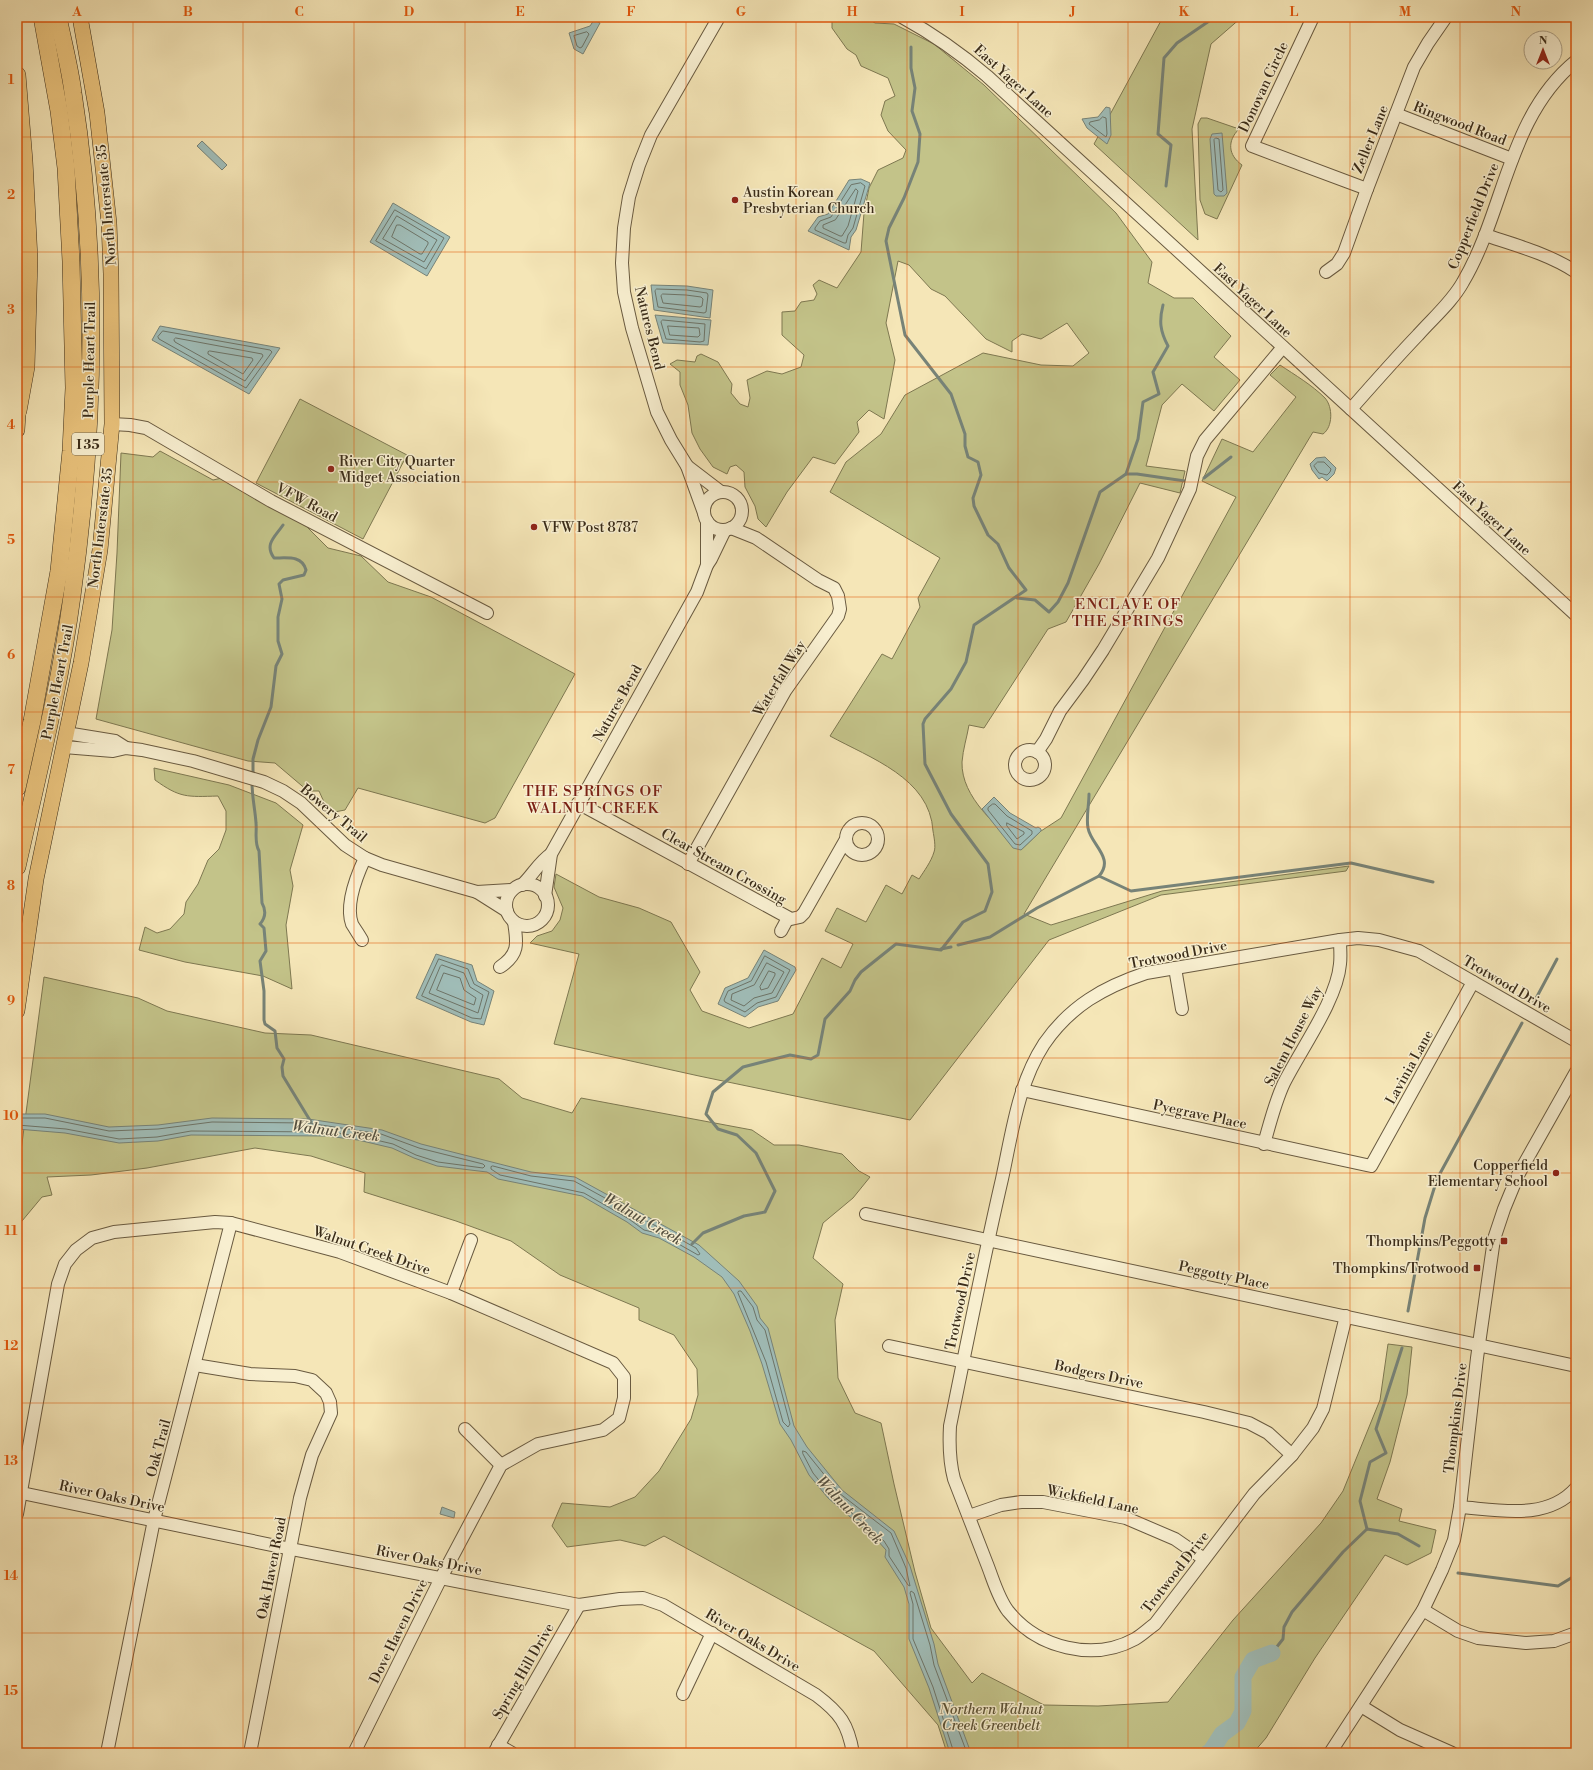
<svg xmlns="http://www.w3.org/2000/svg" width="1593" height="1770" font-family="'Libre Bodoni',serif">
<rect width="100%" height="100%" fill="#f5e6b7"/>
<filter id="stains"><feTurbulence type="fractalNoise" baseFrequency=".005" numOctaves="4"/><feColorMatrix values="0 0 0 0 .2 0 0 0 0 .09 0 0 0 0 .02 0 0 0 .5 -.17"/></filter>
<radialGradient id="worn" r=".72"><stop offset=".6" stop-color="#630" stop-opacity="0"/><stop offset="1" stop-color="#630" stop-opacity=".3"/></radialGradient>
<g fill="#c3c389" stroke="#7e7851">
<path d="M832 17H865L875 23 894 24 934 44 984 85 1116 213 1152 262 1148 283 1174 298H1193L1231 336 1214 357 1240 380 1214 411 1182 384 1162 405 1146 466 1185 471 1180 493 1140 483 1099 564 1066 622 1048 629 984 728 969 725C967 737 963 749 962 762 961 798 998 826 1021 850L1041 831 1061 818 1236 497 1202 481 1222 439 1253 452 1296 397 1270 375 1280 365C1295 375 1312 385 1325 398 1333 407 1333 427 1323 434L1313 432 1024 914 1051 925 1162 891 1349 866 1346 871 1161 895 1049 940 910 1120 699 1076 554 1044 579 954 530 943 537 936 552 931 560 920 563 908 554 887 556 874 599 897 639 908 671 922 700 972 690 990 702 1011 749 1028 793 1014 822 958 841 968 853 944 825 931 837 908 866 922 886 885 902 894 912 875 919 879C924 871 931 862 934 852 936 847 934 837 933 831 930 778 870 758 830 736L882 654 892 659 920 607 918 598 940 558 830 492 846 462 881 434 905 395 983 353 1041 365 1073 366 1089 353 1067 323 1041 339 1022 334 1012 341V352L986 339 945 296 931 289 909 265 898 261 886 323 895 360 884 419 869 410 857 422 859 432 835 464 813 457 787 492 766 527 758 519 755 506 745 487 744 472 736 465 730 467 727 474 713 467 700 449 692 433 688 405 680 385V372L670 364 677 360 695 362 697 356 701 354 718 362 732 384 731 393 740 404 748 407 750 398 747 380 767 371 782 374 801 367 804 355 782 335V312L795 311 801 302 814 300 817 294 813 285 819 280 837 288 861 252 864 213 869 188 878 170 903 158 906 150 888 131 881 115 885 101 895 96 888 78 861 66 856 55 847 49 832 28Z"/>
<polygon points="1163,17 1242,17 1211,44 1192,129 1198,240 1094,144"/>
<path d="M1201 118H1207L1239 129C1227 141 1228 155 1242 165L1217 219 1205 214 1200 200 1198 124Z"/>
<polygon points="300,399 407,455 363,539 256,483"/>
<polygon points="160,451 213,480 222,478 306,526 328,548 361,556 388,582 431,597 575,674 495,818 485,823 358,788 345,810 329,813 319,791 308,791 275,763 248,761 96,719 112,630 117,553 121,453 153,457"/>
<path d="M154 768 229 785 276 803 303 825 290 870 293 886 286 925 292 989 263 976 185 962 139 950 145 927 157 933 170 929 184 914 186 902 198 884 208 860 219 849 226 830V811L218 796C187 797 180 798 155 780Z"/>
<polygon points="44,977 138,998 167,1011 265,1033 311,1035 499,1079 522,1098 572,1113 581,1098 752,1130 774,1145 799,1145 842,1154 859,1171 870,1177 853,1198 823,1223 813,1258 843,1284 835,1320 838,1378 855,1413 881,1423 894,1484 915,1572 931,1628 972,1683 982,1673 1044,1705 1098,1706 1168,1702 1233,1620 1321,1523 1343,1491 1380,1400 1388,1344 1412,1347 1407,1395 1390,1462 1377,1499 1402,1509 1399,1521 1436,1530 1431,1553 1407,1565 1385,1555 1315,1658 1266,1738 1253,1753 947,1753 938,1725 874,1651 664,1536 645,1546 620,1540 567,1547 552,1526 562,1503 610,1507 635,1497 659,1471 691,1419 698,1395 697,1369 674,1335 639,1320 639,1308 560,1275 511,1241 456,1221 364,1192 365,1173 311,1156 255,1148 147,1168 91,1175 47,1177 52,1195 42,1197 17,1227 17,1181"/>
</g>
<g fill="#a0bdb8" stroke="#778378">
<polygon points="594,20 600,23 583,54 574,49 569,33 590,26"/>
<polygon points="1106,107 1110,108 1111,135 1107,144 1087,128 1082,119 1098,117"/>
<polygon points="1222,133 1227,193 1224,196 1216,196 1214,194 1210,139 1212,134"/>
<polygon points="202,141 227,165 222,170 197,146"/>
<polygon points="861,179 870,183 856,230 851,237 849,250 808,231 818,217 828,214 849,180"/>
<polygon points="393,203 450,237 427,276 370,242"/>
<polygon points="651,285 687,286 713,290 710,318 654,310"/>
<polygon points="655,315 711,320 708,345 663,343"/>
<polygon points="160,326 280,348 249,394 152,340"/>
<polygon points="1325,457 1336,468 1334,474 1327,481 1322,477 1319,479 1312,470 1310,464 1316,458"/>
<polygon points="994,797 1010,813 1036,828 1038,827 1041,829 1041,831 1021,850 1013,848 982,809"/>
<polygon points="764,950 795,967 796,970 778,1001 758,1007 745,1017 718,1004 725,988 748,978"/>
<polygon points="436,954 472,965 477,981 494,991 484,1025 471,1022 416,998"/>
<polygon points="17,1114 45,1114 109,1127 158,1125 212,1118 308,1119 382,1130 421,1144 531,1172 575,1177 699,1245 739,1281 757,1306 760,1318 768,1328 794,1426 807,1447 842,1490 894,1531 910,1566 934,1644 938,1664 971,1753 950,1753 929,1688 909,1639 909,1604 904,1587 885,1557 886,1550 877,1540 828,1498 809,1475 791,1440 780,1424 762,1364 750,1331 734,1294 722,1277 694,1257 659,1238 642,1233 627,1222 582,1196 498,1179 487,1172 437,1166 414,1158 392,1148 358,1140 327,1136 191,1135 158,1141 119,1143 65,1133 17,1129"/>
<polygon points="442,1507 455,1512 454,1518 440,1514"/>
</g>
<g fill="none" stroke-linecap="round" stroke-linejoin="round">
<g stroke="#6d7468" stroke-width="1">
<polygon points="587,32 589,34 582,47 580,48 577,46 574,36"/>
<polygon points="1103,117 1106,118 1107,134 1106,137 1089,124 1090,122 1099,120"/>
<polygon points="1216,138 1219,139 1223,190 1221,192 1218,190 1214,140"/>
<polygon points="861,183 865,186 853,228 848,235 846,243 844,243 815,230 815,228 820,221 831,217 851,185"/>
<polygon points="856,189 858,191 848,226 842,236 840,236 823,228 823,225 835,220"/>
<polygon points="395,210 444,238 426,269 376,241"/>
<polygon points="397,216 437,240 424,262 383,239"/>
<polygon points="397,225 400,225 428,242 428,244 422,254 420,254 392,237"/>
<polygon points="657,289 687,290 707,293 708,295 706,312 704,313 658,307 655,291"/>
<polygon points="663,294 686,295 701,297 703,299 702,306 700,307 663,303 661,296"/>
<polygon points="663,320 705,324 704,341 700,342 666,339 661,322"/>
<polygon points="668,326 699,328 700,335 698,337 670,335"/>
<polygon points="163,331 270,350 272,352 246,388 159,339 158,337"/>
<polygon points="176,338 262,354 263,356 245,381 175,342 174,340"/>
<polygon points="210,351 252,358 253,360 243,374 208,354 208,352"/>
<polygon points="1318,462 1324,462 1331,469 1330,472 1327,475 1319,473 1314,466"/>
<polygon points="993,804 995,804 1007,816 1032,831 1032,834 1020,845 1015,844 988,810 988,808"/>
<polygon points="1007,823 1024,832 1024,834 1017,839 1007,826"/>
<polygon points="765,956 790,970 776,997 757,1003 745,1012 725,1002 724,1000 728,991 751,981"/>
<polygon points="439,959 468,969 474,984 489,992 481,1019 472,1018 422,996"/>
<polygon points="767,963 784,972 772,993 754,998 744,1006 731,1000 732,994 754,985"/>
<polygon points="442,965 464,973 470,987 483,995 478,1013 429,993 440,967"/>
<polygon points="769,971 775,973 775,975 768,988 761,990 760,987"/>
<polygon points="444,973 460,978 464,990 476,998 474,1005 437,990"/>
<polyline points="17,1118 45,1118 109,1131 158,1129 212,1122 308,1123 381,1134 419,1148 483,1164 485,1166 483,1168 438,1162 416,1155 393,1144 359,1136 327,1132 191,1131 157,1137 119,1139 66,1129 17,1125"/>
<polygon points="493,1166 531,1176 574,1181 696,1248 700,1254 698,1255 661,1234 644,1230 629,1219 584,1193 500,1175 491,1169 491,1167"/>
<polygon points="739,1291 741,1291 753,1307 757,1320 765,1330 790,1424 788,1427 783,1422 766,1362 738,1293"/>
<polygon points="803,1451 806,1452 839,1493 891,1533 906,1568 910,1586 908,1585 889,1556 889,1549 884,1541 831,1495 813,1473 803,1454"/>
<polyline points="954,1753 933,1687 913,1639 913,1604 910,1593 911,1591 914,1593 930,1645 934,1665 967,1753"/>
</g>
<g stroke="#778378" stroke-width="3">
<polyline points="1166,186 1171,145 1158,134 1164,58 1177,43 1215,17"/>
<polyline points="1126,474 1137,474 1185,481"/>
<polyline points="1204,478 1231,457"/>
<path d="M1017 598 1035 600 1049 612 1058 602 1068 583 1100 492 1126 474 1138 439 1143 402 1159 394 1153 372 1168 346C1160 331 1159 321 1163 305"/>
<path d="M253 776V759L258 740 271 707 276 666 282 654 278 641V617L282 599 279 584 283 580 304 575 306 570C302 555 287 558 274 558 264 544 275 537 283 525"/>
<path d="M252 782C252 798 255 808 256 823 257 833 254 842 259 851L262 903C266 910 266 917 260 924L264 928 266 951 260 961 264 991V1020L265 1024 275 1031 277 1048 284 1059 282 1067 283 1076 311 1122"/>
<polyline points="1099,876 1131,891 1351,863 1433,882"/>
<path d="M958 945 990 937 1037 908 1099 876C1115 858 1091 845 1088 828 1086 818 1089 805 1089 794"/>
<polyline points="941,949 951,947"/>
<polyline points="1533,1004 1557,959"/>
<polyline points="692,1244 703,1233 744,1216 765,1212 775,1191 756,1153 737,1135 718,1129 706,1114 713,1092 743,1067 790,1055 811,1059 818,1055 825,1019 850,991 855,980 861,972 896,944 941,950 963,922 985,911 992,892 988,864 951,814 925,764 923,724 925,719 951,689 966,662 974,625 1026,590 1009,568 998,544 988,535 974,506 973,498 981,475 978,462 968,457 965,446 965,434 951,394 905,335 886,241 889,228 904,198 918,162 920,134 912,111 915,88 911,68 911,47"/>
<polyline points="1408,1311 1425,1218 1437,1179 1522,1023"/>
<polyline points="1367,1529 1360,1501 1370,1462 1386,1453 1376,1429 1402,1348"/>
<polyline points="1458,1573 1558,1586 1576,1575"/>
<polyline points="1272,1653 1283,1639 1284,1627 1292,1612 1343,1552 1367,1529 1398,1534 1419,1546"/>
</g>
<polyline stroke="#a0bdb8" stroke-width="17" points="1208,1753 1211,1751 1222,1734 1237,1723 1243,1711 1243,1677 1253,1660 1272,1653"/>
<g stroke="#695a40" stroke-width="14">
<g id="minor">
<path d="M902 17C933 34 960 53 987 76L1576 615"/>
<polyline points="1313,17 1252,146 1367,189"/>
<polyline points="1396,114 1512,159"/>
<path d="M1485 235C1515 245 1549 254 1576 272"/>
<polyline points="1326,272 1337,264 1344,253 1367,189 1414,67 1428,43 1446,17"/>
<path d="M1351 409C1373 384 1395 359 1418 335 1433 318 1452 302 1463 282 1505 211 1508 116 1576 61"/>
<polyline points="112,424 130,425 146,428 271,501 487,613"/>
<polyline points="687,466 721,492"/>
<circle cx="723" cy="511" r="19"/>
<polyline points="704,513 687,466 671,440 657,412 632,328 624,292 622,263 624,228 629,197 639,165 651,135 719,17"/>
<polyline points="707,565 707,521"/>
<polyline points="66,733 115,741 126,748"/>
<polyline points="64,747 113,751 126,748 142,750 193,761 264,782 283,791 301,803 345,845 365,858 382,865 477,892 512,890"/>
<circle cx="1030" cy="765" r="15"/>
<polyline points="1037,752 1046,739 1060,711 1083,680 1103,650 1158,558 1190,489 1197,456 1205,440 1283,347"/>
<polyline points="578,803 791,919 800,917 804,913 845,841"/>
<circle cx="862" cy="839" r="16"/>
<polyline points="688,864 785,691 838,616 840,609 838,596 834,588 818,580 756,538 731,528"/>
<circle cx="527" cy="905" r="21"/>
<path d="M522 885C532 876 539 862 551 854"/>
<polyline points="477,892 507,911"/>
<polyline points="545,896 551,854 697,592 707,565 711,559 725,530"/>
<polyline points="781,931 788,918"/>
<path d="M362 940C359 935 355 929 352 924 345 904 357 875 365 858"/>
<path d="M500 967C520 954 517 942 514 922"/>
<polyline points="1175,968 1182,1009"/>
<polyline points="1022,1090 1371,1166 1473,982"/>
<path d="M1264 1144C1270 1123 1275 1102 1284 1083 1301 1049 1337 1000 1340 964 1341 956 1340 948 1340 940"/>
<polyline points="866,1214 1576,1366"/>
<polyline points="451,1293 471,1240"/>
<path d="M1346 1316 1323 1409 1313 1428 1292 1455 1254 1494 1155 1624C1148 1629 1142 1635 1135 1639 1093 1662 1038 1648 1008 1611 998 1598 993 1579 987 1564 976 1536 965 1507 954 1479 949 1460 949 1444 950 1426 967 1343 983 1261 1002 1179 1012 1133 1018 1084 1044 1044 1070 1006 1104 987 1146 973L1340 940 1358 938 1379 940 1419 951 1576 1041"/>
<polyline points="889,1346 1204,1412 1249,1423 1268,1433 1292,1455"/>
<polyline points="195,1365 250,1374 295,1376 312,1380 326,1393 330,1402 331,1413 312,1455 300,1498 250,1753"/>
<polyline points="465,1429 501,1465"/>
<path d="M17 1492 291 1549 579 1605 620 1599 643 1598 663 1605 816 1695C840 1713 848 1724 853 1753"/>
<path d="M1460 1507C1499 1510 1547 1521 1576 1488"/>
<polyline points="17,1514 58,1284 65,1264 76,1250 92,1238 114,1232 215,1222 231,1223 340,1252 451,1293 613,1363 624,1377 624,1398 619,1418 603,1430 538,1444 501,1465 441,1578 354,1753"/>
<polyline points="969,1516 1001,1505 1021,1502 1043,1502 1126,1518 1175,1539 1204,1559"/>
<polyline points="1423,1610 1458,1631 1478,1638 1526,1643 1554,1641 1576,1633"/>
<polyline points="683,1694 712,1633"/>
<polyline points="1361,1706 1400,1730 1452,1753"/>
<polyline points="498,1745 512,1753"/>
<polyline points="107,1753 154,1520 231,1223"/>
<polyline points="494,1753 579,1605"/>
<polyline points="1330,1753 1423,1610 1442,1570 1454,1540 1460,1507 1477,1358 1494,1239 1504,1209 1518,1175 1576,1072"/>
</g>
</g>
<g stroke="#3a2c19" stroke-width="16">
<g id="major">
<polyline points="17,264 20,325"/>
<polyline points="17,430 19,399"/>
<polyline points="17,1011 36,879 81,663 100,550 112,424 111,274 109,223 97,113 80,17"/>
</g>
</g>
<g stroke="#3a2c19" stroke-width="18">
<g id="highway">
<polyline points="17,75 24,161 29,259 26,367 18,411"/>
<polyline points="17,788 32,721 59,571 71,451 74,388 71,261 66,168 59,111 42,17"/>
<path d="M17 867C37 777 60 687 72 596 95 430 99 259 73 93 70 68 63 42 58 17"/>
</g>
</g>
<use href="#minor" stroke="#f8efd0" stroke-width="12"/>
<use href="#major" stroke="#eac37c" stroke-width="15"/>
<use href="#highway" stroke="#eac37c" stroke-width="17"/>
</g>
<path fill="none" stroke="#df570d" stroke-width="1" stroke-opacity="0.55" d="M133 17V1753M243 17V1753M354 17V1753M465 17V1753M575 17V1753M686 17V1753M796 17V1753M907 17V1753M1018 17V1753M1128 17V1753M1239 17V1753M1350 17V1753M1460 17V1753M17 137H1576M17 252H1576M17 367H1576M17 482H1576M17 597H1576M17 712H1576M17 827H1576M17 943H1576M17 1058H1576M17 1173H1576M17 1288H1576M17 1403H1576M17 1518H1576M17 1633H1576"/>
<g fill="#8f2418" stroke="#f8efd0" stroke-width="1.5">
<circle cx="735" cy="200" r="4"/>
<circle cx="331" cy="469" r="4"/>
<circle cx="534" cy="527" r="4"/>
<circle cx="1556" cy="1173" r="4"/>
<rect x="1500" y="1237" width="8" height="8" rx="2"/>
<rect x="1473" y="1264" width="8" height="8" rx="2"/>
</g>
<g text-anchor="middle" stroke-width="3" stroke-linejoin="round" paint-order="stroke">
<rect fill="#f8efd0" stroke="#736650" stroke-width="1" x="72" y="433" width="32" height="22" rx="3"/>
<g font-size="13" font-weight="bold" fill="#3a2c19">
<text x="88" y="449">I 35</text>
</g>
<g font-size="14" fill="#3a2c19" stroke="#f8efd0">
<text transform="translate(1014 81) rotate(42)" y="5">East Yager Lane</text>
<text transform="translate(1263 87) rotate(-65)" y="5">Donovan Circle</text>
<text transform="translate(1460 123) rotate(21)" y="5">Ringwood Road</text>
<text transform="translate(1370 139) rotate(-68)" y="5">Zeller Lane</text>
<text transform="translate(106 205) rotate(-95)" y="5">North Interstate 35</text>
<text transform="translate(1473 216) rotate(-68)" y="5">Copperfield Drive</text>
<text transform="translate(1253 300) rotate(43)" y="5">East Yager Lane</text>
<text transform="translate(650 328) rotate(76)" y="5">Natures Bend</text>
<text transform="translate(89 360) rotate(-89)" y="5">Purple Heart Trail</text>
<text transform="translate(307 502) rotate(28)" y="5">VFW Road</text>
<text transform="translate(1492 518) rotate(43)" y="5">East Yager Lane</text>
<text transform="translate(100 528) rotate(-83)" y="5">North Interstate 35</text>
<text transform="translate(779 678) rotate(-58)" y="5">Waterfall Way</text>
<text transform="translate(57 682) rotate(-79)" y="5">Purple Heart Trail</text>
<text transform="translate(617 703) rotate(-61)" y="5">Natures Bend</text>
<text transform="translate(334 813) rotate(40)" y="5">Bowery Trail</text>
<text transform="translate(724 866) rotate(29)" y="5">Clear Stream Crossing</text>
<text transform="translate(1178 954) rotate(-11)" y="5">Trotwood Drive</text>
<text transform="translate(1507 984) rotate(30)" y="5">Trotwood Drive</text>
<text transform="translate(1293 1036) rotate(-63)" y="5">Salem House Way</text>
<text transform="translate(1409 1067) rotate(-61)" y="5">Lavinia Lane</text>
<text transform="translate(1200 1114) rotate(12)" y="5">Pyegrave Place</text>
<text transform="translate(372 1250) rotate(19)" y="5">Walnut Creek Drive</text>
<text transform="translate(1224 1275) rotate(12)" y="5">Peggotty Place</text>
<text transform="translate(960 1301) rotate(-78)" y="5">Trotwood Drive</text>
<text transform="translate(1099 1374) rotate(12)" y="5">Bodgers Drive</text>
<text transform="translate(1455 1418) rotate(-83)" y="5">Thompkins Drive</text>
<text transform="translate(158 1448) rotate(-75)" y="5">Oak Trail</text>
<text transform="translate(112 1496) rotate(12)" y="5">River Oaks Drive</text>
<text transform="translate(1093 1499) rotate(12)" y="5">Wickfield Lane</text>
<text transform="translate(429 1560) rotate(11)" y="5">River Oaks Drive</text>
<text transform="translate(271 1568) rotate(-79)" y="5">Oak Haven Road</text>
<text transform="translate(1175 1572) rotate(-52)" y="5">Trotwood Drive</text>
<text transform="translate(398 1631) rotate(-64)" y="5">Dove Haven Drive</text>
<text transform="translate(753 1640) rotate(31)" y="5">River Oaks Drive</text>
<text transform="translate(523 1671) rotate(-60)" y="5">Spring Hill Drive</text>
</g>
<g font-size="14" fill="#3a2c19" stroke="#f8efd0" text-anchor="start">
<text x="743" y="197">Austin Korean<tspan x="743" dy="16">Presbyterian Church</tspan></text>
<text x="339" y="466">River City Quarter<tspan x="339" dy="16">Midget Association</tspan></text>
<text x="542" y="532">VFW Post 8787</text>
<text x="1548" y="1170" text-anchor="end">Copperfield<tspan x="1548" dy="16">Elementary School</tspan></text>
<text x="1496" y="1246" text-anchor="end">Thompkins/Peggotty</text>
<text x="1469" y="1273" text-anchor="end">Thompkins/Trotwood</text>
</g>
<g font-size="14" font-style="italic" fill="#5c5235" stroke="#f8efd0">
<text x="991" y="1714">Northern Walnut<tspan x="991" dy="16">Creek Greenbelt</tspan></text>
</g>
<g font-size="15" letter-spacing="1" fill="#7a1f14" stroke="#f8efd0">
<text x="1128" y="609">ENCLAVE OF<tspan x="1128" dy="17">THE SPRINGS</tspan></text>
<text x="593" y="796">THE SPRINGS OF<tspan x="593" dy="17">WALNUT CREEK</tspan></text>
</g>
<g font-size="15" font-style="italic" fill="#545041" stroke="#f8efd0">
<text transform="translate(336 1131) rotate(7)" y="5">Walnut Creek</text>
<text transform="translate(643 1219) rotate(30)" y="5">Walnut Creek</text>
<text transform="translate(850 1510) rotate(46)" y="5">Walnut Creek</text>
</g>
</g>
<rect width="1593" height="1770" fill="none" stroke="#f5e6b7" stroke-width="44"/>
<g transform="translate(1543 50)"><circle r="19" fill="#f8efd0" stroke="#aca187"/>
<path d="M0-3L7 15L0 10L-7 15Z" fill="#8f2418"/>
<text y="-6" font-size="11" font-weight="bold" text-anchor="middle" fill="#3a2c19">N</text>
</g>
<rect x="22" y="22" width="1549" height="1726" fill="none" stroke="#df570d" stroke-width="1.5"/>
<g font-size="13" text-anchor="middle" font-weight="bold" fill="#df570d">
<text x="77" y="16">A</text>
<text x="188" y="16">B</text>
<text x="299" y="16">C</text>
<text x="409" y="16">D</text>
<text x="520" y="16">E</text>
<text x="631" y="16">F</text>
<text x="741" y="16">G</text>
<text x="852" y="16">H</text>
<text x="962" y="16">I</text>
<text x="1073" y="16">J</text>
<text x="1184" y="16">K</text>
<text x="1294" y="16">L</text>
<text x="1405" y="16">M</text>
<text x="1516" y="16">N</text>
<text x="11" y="84">1</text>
<text x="11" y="199">2</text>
<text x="11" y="314">3</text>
<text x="11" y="429">4</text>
<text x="11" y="544">5</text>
<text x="11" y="659">6</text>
<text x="11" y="774">7</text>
<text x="11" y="890">8</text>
<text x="11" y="1005">9</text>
<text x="11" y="1120">10</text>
<text x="11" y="1235">11</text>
<text x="11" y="1350">12</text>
<text x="11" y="1465">13</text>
<text x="11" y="1580">14</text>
<text x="11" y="1695">15</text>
</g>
<rect width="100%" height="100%" filter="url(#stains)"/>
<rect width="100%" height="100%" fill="url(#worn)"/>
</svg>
